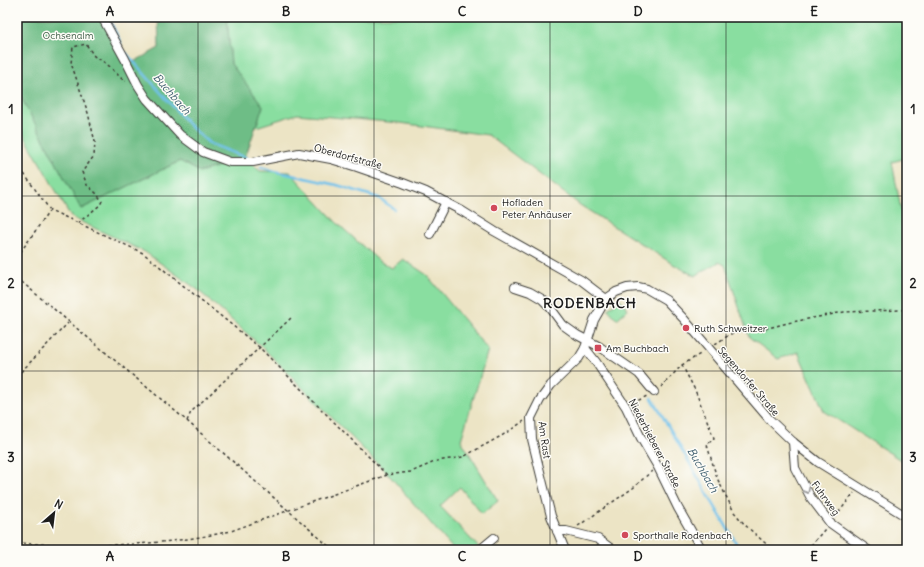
<svg xmlns="http://www.w3.org/2000/svg" width="924" height="567" font-family="Delius,sans-serif">
<rect width="100%" height="100%" fill="#fdfcf7"/>
<filter id="ink" filterUnits="userSpaceOnUse"><feTurbulence type="fractalNoise" baseFrequency=".025" numOctaves="2"/><feDisplacementMap in="SourceGraphic" scale="8" xChannelSelector="R" yChannelSelector="G"/><feConvolveMatrix kernelMatrix="1 2 1 2 8 2 1 2 1" color-interpolation-filters="sRGB"/></filter>
<filter id="wash" filterUnits="userSpaceOnUse"><feTurbulence type="fractalNoise" baseFrequency=".012" numOctaves="4" result="noise"/><feDisplacementMap in="SourceGraphic" scale="16" xChannelSelector="R" yChannelSelector="G"/><feGaussianBlur stdDeviation="0.9" result="paint"/><feColorMatrix in="noise" values="0 0 0 0 0 0 0 0 0 0 0 0 0 0 0 0 0 1.4 0 .05"/><feComposite in="paint" operator="in"/></filter>
<g filter="url(#wash)">
<rect width="100%" height="100%" fill="#ece4c5"/>
<g fill="#89dea0" stroke="#527d5e">
<polygon points="227,17 907,17 907,158 892,162 907,241 907,464 824,411 798,352 778,359 749,337 725,265 719,262 695,276 673,264 580,205 488,135 400,123 297,114 256,127 263,106 231,64"/>
<polygon points="17,86 24,103 81,209 180,161 200,172 245,158 260,171 290,172 336,222 379,261 392,268 403,259 427,275 488,350 461,440 498,501 482,514 460,487 440,506 481,550 454,550 388,474 262,347 198,290 145,252 71,217 17,123"/>
<polygon points="620,299 628,309 617,319 608,309"/>
</g>
<polygon fill="#6ebd86" stroke="#456c51" points="17,17 102,17 126,66 159,48 158,17 227,17 231,64 263,106 245,158 200,172 180,161 81,209 24,103 17,86"/>
<g fill="none" stroke-linecap="round" stroke-linejoin="round">
<g stroke="#70c2ec" stroke-width="2.5">
<polyline points="108,17 121,43"/>
<polyline points="126,53 190,126 210,144 247,158"/>
<polyline points="261,167 278,172 337,185 379,198 394,209"/>
<polyline points="652,398 740,550"/>
</g>
</g>
</g>
<g filter="url(#ink)">
<g fill="none" stroke-linecap="round" stroke-linejoin="round">
<g stroke="#3b3a35" stroke-width="10">
<g id="minor">
<polyline points="102,17 125,59 138,85 147,99 180,135 203,152 230,162 253,162 299,153 331,159 357,167 403,183 426,192 462,211 494,231 581,280 606,299"/>
<polyline points="430,234 446,202"/>
<polyline points="515,287 530,292 542,299 549,306 563,325 577,335 600,347 639,374 654,392"/>
<polyline points="585,348 596,362 626,407 641,438 658,467 678,508 702,550"/>
<polyline points="793,442 795,468 811,498 830,523 868,550"/>
<polyline points="557,531 566,531 598,539 613,550"/>
<polyline points="484,550 482,548 494,538"/>
<polyline points="565,550 551,516 544,488 532,439 531,418 540,400 551,385 579,358 585,348 594,320 606,299 616,292 627,288 638,287 647,289 666,300 683,318 770,420 793,442 818,462 907,517"/>
</g>
</g>
<g stroke="#3b3a35" stroke-width="1.5" stroke-dasharray="3 3" stroke-linecap="butt">
<polyline points="17,164 50,210 143,253 259,347 387,475"/>
<polyline points="78,223 100,205 102,201 96,193 87,185 82,172 94,156 95,142 88,113 71,63 73,47 86,44 94,56 107,64 122,79 126,81"/>
<polyline points="17,257 50,210"/>
<polyline points="17,278 187,421 333,550"/>
<polyline points="715,344 734,332 764,329 792,322 844,312 901,310 907,309"/>
<polyline points="682,365 695,390 714,438 707,445 717,478 734,512 745,525 773,550"/>
<polyline points="17,376 68,323"/>
<polyline points="661,387 682,365 702,353"/>
<polyline points="633,403 647,396"/>
<polyline points="187,421 191,412 291,318"/>
<polyline points="835,517 854,493"/>
<polyline points="578,526 633,488 652,471"/>
<path d="M17 543C88 547 161 547 231 531L387 475 411 472 437 461 463 457 503 435 524 421"/>
<polyline points="807,550 825,529"/>
</g>
<use href="#minor" stroke="#fff" stroke-width="8"/>
</g>
<defs><path id="oneway-chevron" d="M-2-3.5L2.5 0L-2 3.5" fill="none" stroke-width="1.6" stroke-linecap="round" stroke-linejoin="round"/></defs>
<use stroke="#999" href="#oneway-chevron" transform="translate(807 491) rotate(62)"/>
</g>
<path fill="none" stroke="#1c1c1c" stroke-width="1" stroke-opacity="0.55" d="M198 17V550M374 17V550M550 17V550M726 17V550M17 196H907M17 371H907"/>
<g fill="#d1495b" stroke="#fdfcf7" stroke-width="1.5">
<circle cx="494" cy="208" r="4"/>
<circle cx="686" cy="328" r="4"/>
<rect x="594" y="344" width="8" height="8" rx="2"/>
<circle cx="625" cy="535" r="4"/>
</g>
<g text-anchor="middle" stroke-width="3" stroke-linejoin="round" paint-order="stroke">
<g font-size="10" fill="#42604a" stroke="#fdfcf7">
<text x="68" y="39">Ochsenalm</text>
</g>
<g font-size="10" fill="#1c1c1c" stroke="#fdfcf7">
<text transform="translate(348 156) rotate(15)" y="4">Oberdorfstraße</text>
<text transform="translate(749 381) rotate(49)" y="4">Segendorfer Straße</text>
<text transform="translate(545 440) rotate(82)" y="4">Am Rast</text>
<text transform="translate(655 443) rotate(62)" y="4">Niederbieberer Straße</text>
<text transform="translate(826 498) rotate(54)" y="4">Fuhrweg</text>
</g>
<g font-size="10" fill="#1c1c1c" stroke="#fdfcf7" text-anchor="start">
<text x="502" y="206">Hofladen<tspan x="502" dy="12">Peter Anhäuser</tspan></text>
<text x="694" y="332">Ruth Schweitzer</text>
<text x="606" y="352">Am Buchbach</text>
<text x="633" y="539">Sporthalle Rodenbach</text>
</g>
<g font-size="11" font-style="italic" fill="#3e5e6f" stroke="#fdfcf7">
<text transform="translate(172 94) rotate(49)" y="4">Buchbach</text>
<text transform="translate(703 470) rotate(60)" y="4">Buchbach</text>
</g>
<g font-size="14" font-weight="bold" letter-spacing="1" fill="#1c1c1c" stroke="#fdfcf7">
<text x="590" y="308">RODENBACH</text>
</g>
</g>
<rect width="924" height="567" fill="none" stroke="#fdfcf7" stroke-width="44"/>
<g transform="translate(54 513) rotate(28)" stroke="#fdfcf7" stroke-width="3" paint-order="stroke">
<path d="M0-3L7 15L0 10L-7 15Z" fill="#1c1c1c"/>
<text y="-6" font-size="11" font-weight="bold" text-anchor="middle" fill="#1c1c1c">N</text>
</g>
<rect x="22" y="22" width="880" height="523" fill="none" stroke="#1c1c1c" stroke-width="1.5"/>
<g font-size="13" text-anchor="middle" font-weight="bold" fill="#1c1c1c">
<text x="110" y="16">A</text>
<text x="286" y="16">B</text>
<text x="462" y="16">C</text>
<text x="638" y="16">D</text>
<text x="814" y="16">E</text>
<text x="11" y="114">1</text>
<text x="913" y="114">1</text>
<text x="11" y="288">2</text>
<text x="913" y="288">2</text>
<text x="11" y="462">3</text>
<text x="913" y="462">3</text>
<text x="110" y="561">A</text>
<text x="286" y="561">B</text>
<text x="462" y="561">C</text>
<text x="638" y="561">D</text>
<text x="814" y="561">E</text>
</g>
</svg>
